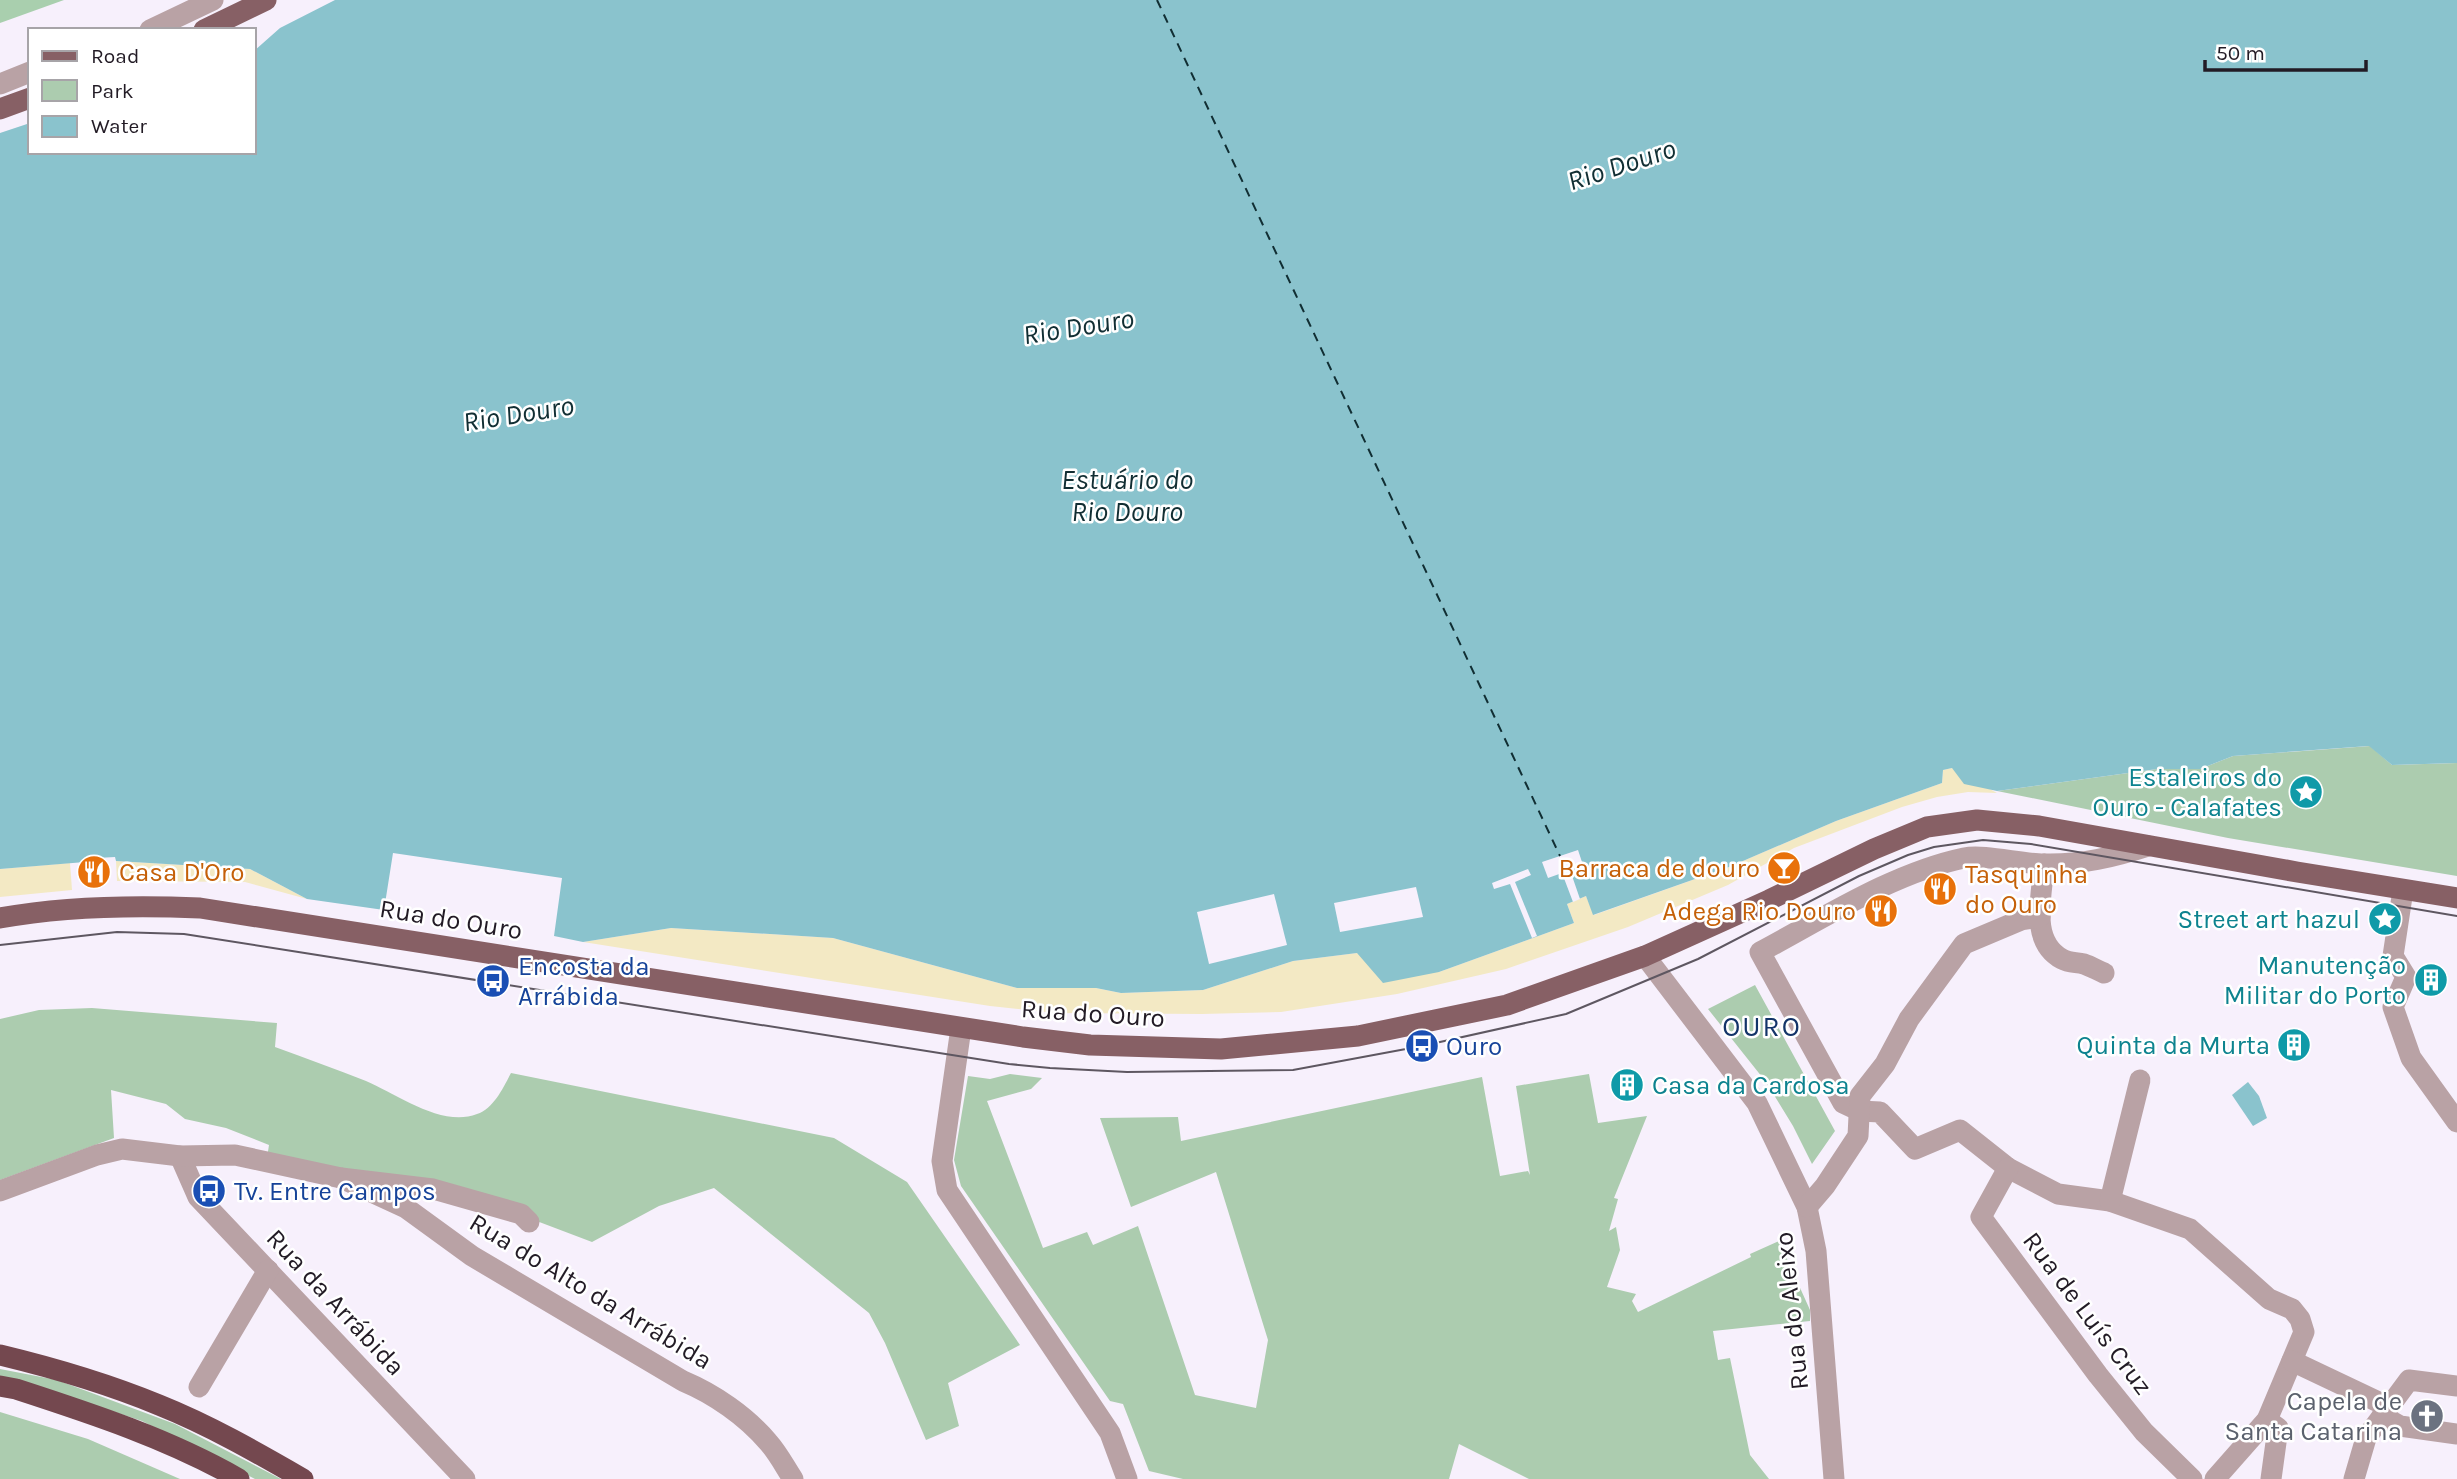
<svg xmlns="http://www.w3.org/2000/svg" width="2457" height="1479" font-family="Karla,sans-serif">
<rect width="100%" height="100%" fill="#f7f0fc"/>
<g fill="#acccaf">
<polygon points="2370,746 2392,765 2457,763 2457,876 2228,838 1997,791 2157,769 2200,769 2233,756"/>
<polygon points="1755,985 1835,1131 1812,1164 1793,1126 1766,1082 1708,1009"/>
<path d="M92 1008 277 1023 275 1047C305 1058 336 1069 366 1081 397 1094 442 1128 477 1114 494 1108 503 1088 511 1073L834 1138 907 1182 1020 1345 948 1383 959 1426 926 1440 885 1343 869 1313 714 1188 659 1206 592 1242 534 1220 267 1158 269 1145 226 1128 185 1119 166 1104 111 1090 114 1138 0 1180V1019L39 1010Z"/>
<polygon points="1010,1074 1042,1078 1031,1089 987,1101 1043,1248 1087,1232 1093,1245 1138,1226 1195,1395 1256,1408 1268,1340 1216,1172 1131,1207 1100,1118 1178,1117 1181,1141 1482,1077 1500,1176 1528,1171 1530,1175 1516,1086 1589,1074 1598,1123 1647,1116 1614,1198 1618,1199 1609,1231 1616,1227 1620,1250 1607,1287 1636,1294 1632,1301 1638,1312 1751,1257 1750,1254 1779,1241 1810,1310 1810,1321 1713,1331 1718,1360 1730,1358 1750,1455 1769,1479 1529,1479 1459,1444 1449,1479 1183,1479 1149,1471 1123,1404 1110,1401 961,1186 954,1160 968,1076 990,1079"/>
<polygon points="0,1369 57,1380 175,1424 281,1479 255,1479 142,1421 51,1391 0,1377"/>
<polygon points="0,1412 88,1439 180,1479 0,1479"/>
</g>
<polygon fill="#a9cfae" points="0,0 64,0 0,23"/>
<g fill="#f3e9c4">
<polygon points="1952,768 1997,793 1968,792 1937,797 1902,807 1794,848 1728,885 1628,927 1506,969 1397,994 1281,1012 1202,1014 1055,1013 990,1006 583,942 671,928 833,938 1017,988 1096,988 1121,993 1203,990 1293,961 1357,953 1439,972 1574,923 1567,904 1586,896 1594,915 1729,867 1836,821 1942,783 1943,770"/>
<polygon points="116,861 250,869 307,899 245,882 117,881"/>
<polygon points="70,863 72,890 0,897 0,869"/>
</g>
<g fill="#8ac3cd">
<polygon points="335,0 2457,0 2457,763 2392,765 2369,746 2233,756 2200,769 2157,769 1997,791 1964,784 1952,768 1943,770 1942,783 1836,821 1729,867 1593,915 1586,896 1567,904 1574,923 1439,972 1383,983 1357,953 1293,961 1203,990 1121,993 1096,988 1017,988 833,938 671,928 583,942 554,936 562,878 393,853 384,910 307,899 250,869 116,861 115,857 97,858 97,861 0,869 0,133 30,123 30,152 254,152 254,51 280,28"/>
<polygon points="2248,1082 2259,1096 2267,1118 2253,1126 2232,1095"/>
</g>
<g fill="#f7f0fc">
<polygon points="1578,850 1583,865 1570,870 1580,899 1573,902 1562,873 1548,878 1542,862"/>
<polygon points="1528,869 1531,875 1515,882 1537,936 1532,938 1510,884 1494,889 1492,883"/>
<polygon points="1416,887 1423,917 1340,932 1334,903"/>
<polygon points="1274,894 1287,945 1209,964 1197,912"/>
</g>
<g fill="none" stroke-linecap="round" stroke-linejoin="round">
<polyline stroke="#112e33" stroke-width="2" stroke-dasharray="9 7" stroke-linecap="butt" points="1157,0 1560,856"/>
<g stroke="#b9a2a5" stroke-width="21">
<polyline points="150,30 213,0"/>
<polyline points="0,84 30,72"/>
<path d="M2148 846C2114 857 2081 865 2044 864 2021 864 1984 854 1964 858 1893 873 1824 918 1760 952L1843 1103 1860 1111 1880 1112 1915 1149 1960 1130 2008 1168 2058 1194 2110 1201 2190 1229 2269 1299 2292 1309 2300 1319 2304 1332 2267 1420 2215 1479"/>
<path d="M2044 864C2042 896 2029 941 2062 959 2069 963 2076 962 2084 964 2090 966 2097 970 2104 973"/>
<polyline points="2403,890 2393,956 2406,977 2393,1007 2411,1058 2457,1122"/>
<polyline points="1645,956 1757,1103 1807,1207 1816,1251 1834,1479"/>
<polyline points="961,1028 942,1161 947,1190 1110,1433 1127,1479"/>
<polyline points="180,1156 198,1197 465,1479"/>
<polyline points="2008,1168 1981,1217 2098,1375 2144,1432 2192,1479"/>
<path d="M341 1178 406 1208 472 1256 683 1381C714 1394 746 1416 768 1442 778 1453 785 1467 793 1479"/>
<polyline points="0,1191 97,1155 122,1149 180,1156 235,1155 341,1178 433,1189 521,1214 529,1222"/>
<polyline points="2110,1201 2140,1080"/>
<polyline points="1807,1207 1825,1186 1858,1136 1860,1096 1885,1064 1909,1019 1964,944 2021,920 2040,917"/>
<polyline points="2292,1361 2389,1407"/>
<polyline points="199,1387 268,1270"/>
<polyline points="2382,1416 2400,1426 2457,1434"/>
<polyline points="2267,1420 2278,1428 2271,1479"/>
<polyline points="2354,1479 2366,1438 2409,1380 2457,1386"/>
</g>
<g stroke="#876065" stroke-width="21">
<polyline points="204,30 266,0"/>
<polyline points="0,109 30,98"/>
<path d="M0 918C66 906 133 905 200 908L1023 1037 1090 1045 1221 1049 1358 1036 1507 1005 1645 956 1769 900 1874 849 1927 827 1977 820 2039 826 2297 872 2457 898"/>
</g>
<g stroke="#74484f" stroke-width="21">
<path d="M0 1355C54 1368 108 1384 159 1405 209 1425 256 1452 303 1479"/>
<path d="M0 1386 16 1389C93 1414 169 1439 239 1479"/>
</g>
<polyline stroke="#5e5761" stroke-width="2" points="0,945 117,932 184,934 1009,1064 1050,1068 1127,1072 1293,1070 1422,1046 1566,1014 1698,959 1859,876 1908,855 1934,847 1983,840 2031,844 2457,916"/>
</g>
<defs>
<g id="sight-disc" transform="scale(1.75)"><circle r="9.5" fill="#0f9aa8" stroke="#fff"/><path d="M0-6L1.8-2.2L6-1.7L2.9 1.2L3.7 5.4L0 3.3L-3.7 5.4L-2.9 1.2L-6-1.7L-1.8-2.2Z" fill="#fff"/></g>
<g id="bar-disc" transform="scale(1.75)"><circle r="9.5" fill="#e8710a" stroke="#fff"/><path d="M-6-5H6L.8 .8V4.5H3.5V6h-7V4.5H-.8V.8Z" fill="#fff"/></g>
<g id="restaurant-disc" transform="scale(1.75)"><circle r="9.5" fill="#e8710a" stroke="#fff"/><path d="M-5-6h1v4h1v-4h1v4h1v-4h1v5L-1.5 .5V6h-2V.5L-5-1ZM5-6V6H3V1.5H1.5Q1.5-4 5-6Z" fill="#fff"/></g>
<g id="building-disc" transform="scale(1.75)"><circle r="9.5" fill="#0f9aa8" stroke="#fff"/><path d="M-4-6H4V6H1V3H-1V6H-4ZM-2.5-4.3h1.7v1.8h-1.7ZM.8-4.3h1.7v1.8H.8ZM-2.5-1h1.7V.8h-1.7ZM.8-1h1.7V.8H.8Z" fill="#fff"/></g>
<g id="bus-disc" transform="scale(1.75)"><circle r="9.5" fill="#1a4fb4" stroke="#fff"/><path d="M-5-6H5V4H4V6H2V4H-2V6H-4V4H-5ZM-3.5-4V0h7V-4ZM-3.5 1.2v1.5H-2V1.2ZM2 1.2v1.5H3.5V1.2Z" fill="#fff"/></g>
<g id="church-disc" transform="scale(1.75)"><circle r="9.5" fill="#6b7280" stroke="#fff"/><path d="M-1.2-6h2.4v3.5h3.3v2.4h-3.3V6h-2.4V-.1h-3.3v-2.4h3.3Z" fill="#fff"/></g>
</defs>
<g fill-rule="evenodd">
<use href="#sight-disc" x="2306" y="792"/>
<use href="#bar-disc" x="1784" y="868"/>
<use href="#restaurant-disc" x="94" y="872"/>
<use href="#restaurant-disc" x="1940" y="889"/>
<use href="#restaurant-disc" x="1881" y="911"/>
<use href="#sight-disc" x="2385" y="919"/>
<use href="#building-disc" x="2431" y="980"/>
<use href="#bus-disc" x="493" y="981"/>
<use href="#building-disc" x="2294" y="1045"/>
<use href="#bus-disc" x="1422" y="1046"/>
<use href="#building-disc" x="1627" y="1085"/>
<use href="#bus-disc" x="209" y="1191"/>
<use href="#church-disc" x="2427" y="1416"/>
</g>
<g text-anchor="middle" stroke-width="5" stroke-linejoin="round" paint-order="stroke">
<g font-size="26" fill="#0d838f" stroke="#fff" text-anchor="end">
<text x="2282" y="786">Estaleiros do<tspan x="2282" dy="30">Ouro - Calafates</tspan></text>
<text x="2360" y="928">Street art hazul</text>
<text x="2406" y="974">Manutenção<tspan x="2406" dy="30">Militar do Porto</tspan></text>
<text x="2270" y="1054">Quinta da Murta</text>
<text x="1652" y="1094" text-anchor="start">Casa da Cardosa</text>
</g>
<g font-size="26" fill="#c56008" stroke="#fff" text-anchor="end">
<text x="1760" y="877">Barraca de douro</text>
<text x="119" y="881" text-anchor="start">Casa D'Oro</text>
<text x="1965" y="883" text-anchor="start">Tasquinha<tspan x="1965" dy="30">do Ouro</tspan></text>
<text x="1856" y="920">Adega Rio Douro</text>
</g>
<g font-size="26" fill="#221b25" stroke="#fff">
<text transform="translate(451 919) rotate(9)" y="9">Rua do Ouro</text>
<text transform="translate(1093 1013) rotate(4)" y="9">Rua do Ouro</text>
<text transform="translate(591 1291) rotate(31)" y="9">Rua do Alto da Arrábida</text>
<text transform="translate(336 1302) rotate(47)" y="9">Rua da Arrábida</text>
<text transform="translate(1791 1311) rotate(-96)" y="9">Rua do Aleixo</text>
<text transform="translate(2088 1313) rotate(53)" y="9">Rua de Luís Cruz</text>
</g>
<g font-size="26" fill="#164399" stroke="#fff" text-anchor="start">
<text x="518" y="975">Encosta da<tspan x="518" dy="30">Arrábida</tspan></text>
<text x="1446" y="1055">Ouro</text>
<text x="234" y="1200">Tv. Entre Campos</text>
</g>
<g font-size="26" fill="#5b616d" stroke="#fff" text-anchor="end">
<text x="2402" y="1410">Capela de<tspan x="2402" dy="30">Santa Catarina</tspan></text>
</g>
<g font-size="28" font-style="italic" fill="#112e33" stroke="#fff">
<text transform="translate(1621 164) rotate(-18)" y="10">Rio Douro</text>
<text transform="translate(1078 326) rotate(-9)" y="10">Rio Douro</text>
<text transform="translate(518 413) rotate(-9)" y="10">Rio Douro</text>
<text x="1127" y="489">Estuário do<tspan x="1127" dy="32">Rio Douro</tspan></text>
</g>
<g font-size="28" letter-spacing="2" fill="#133469" stroke="#fff">
<text x="1762" y="1036">OURO</text>
</g>
</g>
<rect x="28" y="28" width="228" height="126" fill="#ffffff" stroke="#a7a4a8" stroke-width="2"/>
<rect x="42" y="51" width="35" height="10" fill="#876065" stroke="#a7a4a8" stroke-width="2"/>
<text x="91" y="63" font-size="21" fill="#221b25">Road</text>
<rect x="42" y="80" width="35" height="21" fill="#acccaf" stroke="#a7a4a8" stroke-width="2"/>
<text x="91" y="98" font-size="21" fill="#221b25">Park</text>
<rect x="42" y="116" width="35" height="21" fill="#8ac3cd" stroke="#a7a4a8" stroke-width="2"/>
<text x="91" y="133" font-size="21" fill="#221b25">Water</text>
<path d="M2205 60v10h161v-10" fill="none" stroke="#221b25" stroke-width="3.5"/>
<text x="2216" y="60" font-size="21" fill="#221b25" stroke="#ffffff" stroke-width="5" paint-order="stroke">50 m</text>
</svg>
